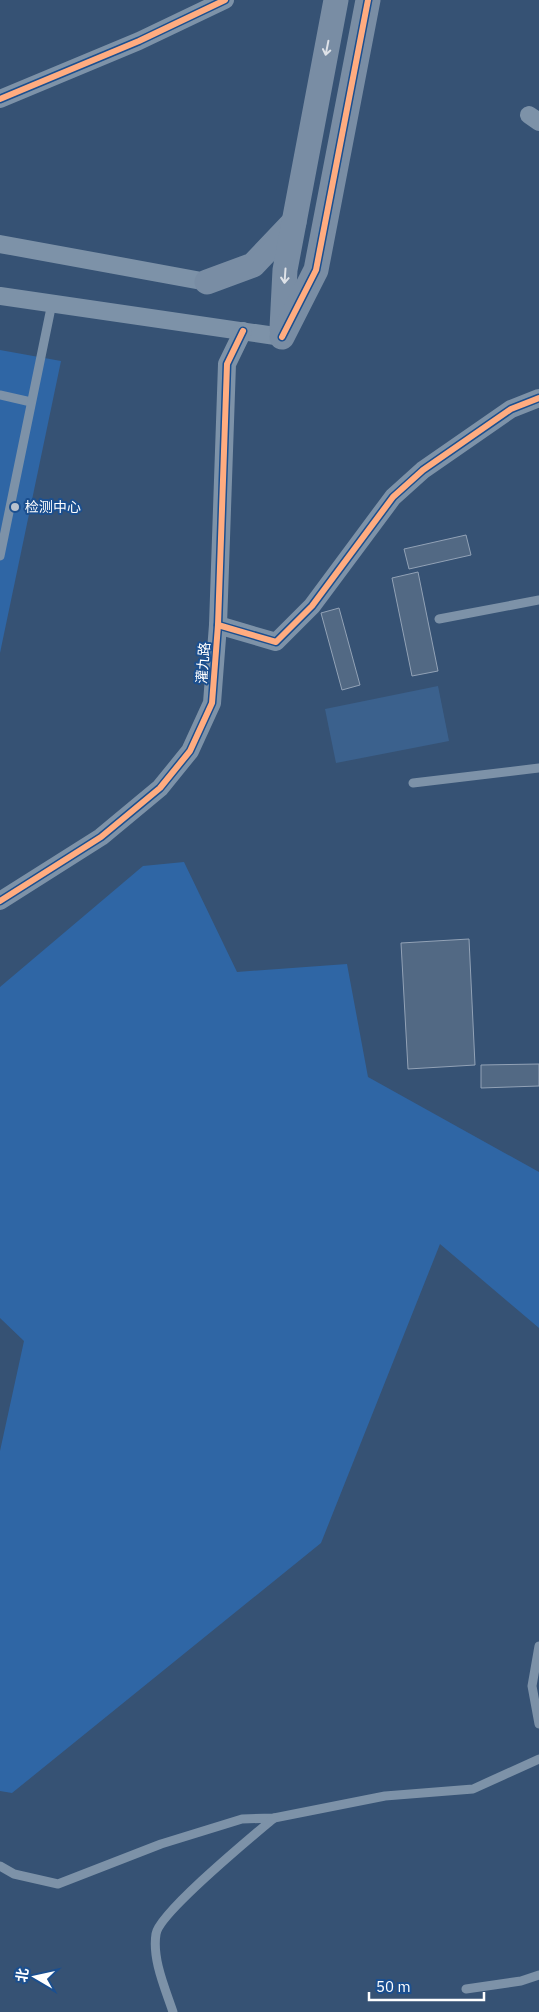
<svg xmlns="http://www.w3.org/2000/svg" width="539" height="2012" font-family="'IBM Plex Sans','Noto Sans SC',sans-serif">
<rect width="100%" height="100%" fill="#365274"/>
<g fill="#2f66a5">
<polygon points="0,350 61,361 0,653"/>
<polygon points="184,862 237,972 347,964 368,1077 539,1172 539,1328 440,1244 321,1543 12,1793 0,1791 0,1451 24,1341 0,1318 0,987 143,866"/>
</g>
<polygon fill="#3b618d" points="438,686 449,741 336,763 325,709"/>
<g fill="#526984" stroke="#92a2b6">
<polygon points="466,535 471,555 409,569 404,549"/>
<polygon points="418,572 438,671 412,676 392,578"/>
<polygon points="339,608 360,685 342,690 321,613"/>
<polygon points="469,939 475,1065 408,1069 401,943"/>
<polygon points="539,1064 539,1086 481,1088 481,1065"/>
</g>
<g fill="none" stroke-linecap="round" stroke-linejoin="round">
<g stroke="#7d92a8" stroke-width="9">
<polyline points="0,395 31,402"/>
<polyline points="0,556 52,303"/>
<polyline points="439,619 539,600"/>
<polyline points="413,783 539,768"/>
<polyline points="539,1646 532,1686 539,1724"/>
<polyline points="0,1866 14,1874 58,1884 161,1844 242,1819 274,1818 385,1796 473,1789 539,1759"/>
<polyline points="466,1989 521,1981 539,1975"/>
<path d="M173 2012C165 1988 152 1959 156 1934 159 1913 254 1835 274 1818"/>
</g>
<g stroke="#7d92a8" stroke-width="18">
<polyline points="0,99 139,41 225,0"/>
<polyline points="529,115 539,122"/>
<polyline points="0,244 207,282"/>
<polyline points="0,296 282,337"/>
<polyline points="218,625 276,642 312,606 393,497 423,470 511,409 539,398"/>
<polyline points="0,901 101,837 160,788 190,751 212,703 218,625 227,364 243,331"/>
</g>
<g stroke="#798da4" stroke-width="25">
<polyline points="207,282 253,265 294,222"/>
<polyline points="282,328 285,270 336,0"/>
<polyline points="282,337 316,270 368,0"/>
</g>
<g stroke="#1b4f8f" stroke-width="9">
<g id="cycleway">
<polyline points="0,99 139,41 225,0"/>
<polyline points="282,337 316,270 368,0"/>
<polyline points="218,625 276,642 312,606 393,497 423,470 511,409 539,398"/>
<polyline points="0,901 101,837 160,788 190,751 212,703 218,625 227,364 243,331"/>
</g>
</g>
<use href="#cycleway" stroke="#ffac80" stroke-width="6"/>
</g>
<defs><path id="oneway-shaft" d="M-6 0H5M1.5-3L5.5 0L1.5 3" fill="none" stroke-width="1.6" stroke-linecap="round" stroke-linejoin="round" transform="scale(1.25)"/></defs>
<g stroke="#dee2e8">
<use href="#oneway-shaft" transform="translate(327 48) rotate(101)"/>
<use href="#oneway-shaft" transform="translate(285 276) rotate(94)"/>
</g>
<circle fill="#b9c2ce" stroke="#1b4f8f" stroke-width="2" cx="15" cy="507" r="5"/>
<g text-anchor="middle" stroke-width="4" stroke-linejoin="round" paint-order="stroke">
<g font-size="14" fill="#fff" stroke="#1b4f8f" text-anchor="start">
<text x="25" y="512">检测中心</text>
</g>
<g font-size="14" fill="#fff" stroke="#1b4f8f">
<text transform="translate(203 663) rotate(-85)" y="5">灌九路</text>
</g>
</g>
<g transform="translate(35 1977) rotate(279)" stroke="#1b4f8f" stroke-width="4" paint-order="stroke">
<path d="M0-4L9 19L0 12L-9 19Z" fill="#ffffff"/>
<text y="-8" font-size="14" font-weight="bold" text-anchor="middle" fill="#ffffff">北</text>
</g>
<path d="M369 1992v8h115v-8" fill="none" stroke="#ffffff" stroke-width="2.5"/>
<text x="376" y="1992" font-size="15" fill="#ffffff" stroke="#1b4f8f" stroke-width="4" paint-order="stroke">50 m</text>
</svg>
